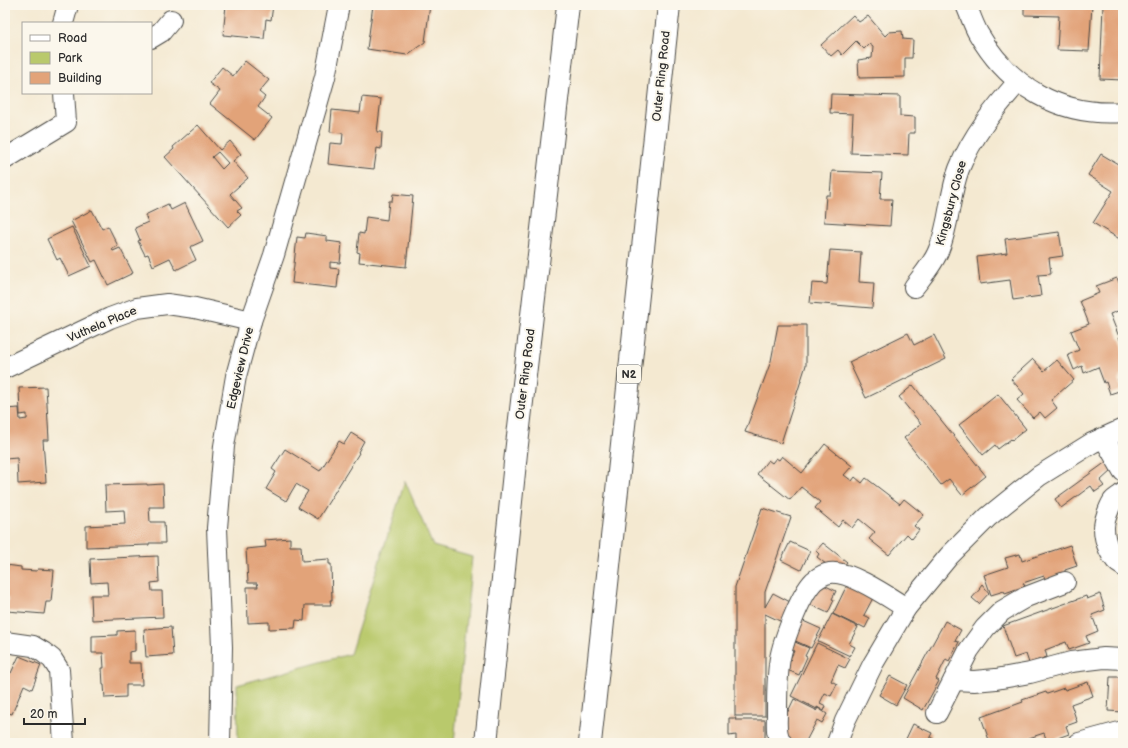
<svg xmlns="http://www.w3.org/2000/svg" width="1128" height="748" font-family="'Balsamiq Sans',sans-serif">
<rect width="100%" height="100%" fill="#fbf7ec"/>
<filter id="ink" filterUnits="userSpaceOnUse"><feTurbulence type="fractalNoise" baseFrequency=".025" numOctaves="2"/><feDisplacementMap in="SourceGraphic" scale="8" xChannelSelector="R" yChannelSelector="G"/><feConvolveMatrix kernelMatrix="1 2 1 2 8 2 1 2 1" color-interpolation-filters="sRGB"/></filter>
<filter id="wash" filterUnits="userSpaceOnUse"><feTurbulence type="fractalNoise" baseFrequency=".012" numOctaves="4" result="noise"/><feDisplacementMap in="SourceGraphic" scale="16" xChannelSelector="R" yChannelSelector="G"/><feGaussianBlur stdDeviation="0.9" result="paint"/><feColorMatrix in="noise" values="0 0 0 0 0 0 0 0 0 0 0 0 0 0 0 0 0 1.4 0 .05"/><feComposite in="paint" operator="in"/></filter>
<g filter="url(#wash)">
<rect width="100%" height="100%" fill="#f4e9d1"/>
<polygon fill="#b9c96c" stroke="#727a4c" points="405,481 433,546 472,557 454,743 238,743 237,685 350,654"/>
<g id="blocks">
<g fill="#e2a379" fill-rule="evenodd">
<polygon points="226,5 273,5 271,20 266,19 264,39 223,35"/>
<polygon points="373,5 430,5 425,42 407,55 367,49"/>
<polygon points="1024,5 1092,5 1089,51 1057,50 1059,16 1024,15"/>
<polygon points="1103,5 1123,5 1123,80 1100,79"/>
<polygon points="853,15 859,22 868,16 885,36 889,32 902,31 903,39 913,40 912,58 905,58 905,77 859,78 858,60 872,58 873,47 869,44 864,49 856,41 842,55 838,50 831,56 821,45"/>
<polygon points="245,61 269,80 259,92 265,97 258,107 272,118 255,140 210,104 220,91 209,83 222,67 233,76"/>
<polygon points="831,94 900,96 900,116 915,117 915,133 909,133 908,155 851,153 853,114 830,113"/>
<polygon points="362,97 381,99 377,132 382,132 381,149 377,148 374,169 328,164 330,143 342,144 343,133 330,132 332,110 360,113"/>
<path d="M198 125 220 150 230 141 241 154 233 161 248 178 230 194 242 208 237 211 241 215 228 227 165 157 174 149 173 147ZM218 152 228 163 222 169 212 157Z"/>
<polygon points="1101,154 1123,167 1123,241 1093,223 1113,191 1088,175"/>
<polygon points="832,171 882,173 880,199 892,199 890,226 824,222 826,195 830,195"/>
<polygon points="393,194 413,196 406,267 359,262 360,253 357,252 359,233 364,234 366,217 387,220 389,201 392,201"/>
<polygon points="185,203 203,241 190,247 196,260 176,270 170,258 153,266 148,254 145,255 138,241 140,240 135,228 148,222 145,215 168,204 171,210"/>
<polygon points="92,210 102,229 108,226 118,246 112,249 113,251 120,248 133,273 108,285 96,260 92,262 71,221"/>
<polygon points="72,227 91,266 69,276 60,258 57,260 47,239"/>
<polygon points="1059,232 1063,256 1049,258 1051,274 1038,275 1041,296 1013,300 1010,280 980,284 977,257 1007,253 1005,239"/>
<polygon points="306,233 327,236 327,241 342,243 340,263 330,262 330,268 339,269 337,288 292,283 297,237 305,238"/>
<polygon points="830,250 861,252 859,282 874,283 872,308 810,303 812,283 827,284"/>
<polygon points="1117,278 1123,291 1123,309 1110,314 1123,347 1123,375 1119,377 1120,379 1118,379 1122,390 1110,394 1106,382 1104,383 1098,367 1084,373 1082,366 1074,370 1068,355 1079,350 1071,331 1089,324 1080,301 1099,293 1096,286"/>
<polygon points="778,325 806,325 806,365 781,443 745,432 771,361"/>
<polygon points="908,333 914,345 934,335 946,359 866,398 849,362"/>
<polygon points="1033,359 1044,371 1057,360 1074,380 1051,400 1057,408 1045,418 1040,412 1033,418 1017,400 1024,394 1011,379"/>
<polygon points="913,385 986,476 962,495 949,479 941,485 904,438 921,424 899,397"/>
<polygon points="46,387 49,440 43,440 46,482 18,484 17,458 5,459 5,409 19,408 20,420 27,419 27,414 20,415 19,388"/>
<polygon points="998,394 1026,429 1012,440 1011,439 998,449 995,445 983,455 959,425"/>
<polygon points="351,433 364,441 358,452 359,453 318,519 298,507 308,491 296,484 286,501 266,489 276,472 272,469 285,449 320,471 339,441 344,444"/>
<polygon points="825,444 852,466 844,475 852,481 855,477 862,483 866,478 900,504 904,499 924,515 914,526 919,530 912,539 907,534 889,555 869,539 875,532 859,519 852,528 843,520 838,527 815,508 820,502 801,487 790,500 757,474 768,460 772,463 776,458 779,460 782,456 802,473"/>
<polygon points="1106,462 1112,470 1100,481 1104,486 1095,492 1091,486 1061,508 1055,499"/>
<polygon points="147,484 147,485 163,484 164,507 149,507 150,522 164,522 165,543 149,543 149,545 86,547 86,526 125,524 124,510 106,511 105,485"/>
<polygon points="762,508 791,517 765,592 765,607 773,593 792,603 782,622 765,614 765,716 735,716 735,587"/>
<polygon points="290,538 290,546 301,546 302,561 329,559 329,564 331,564 332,600 330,600 331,605 305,605 304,621 296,620 295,628 269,629 269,622 248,623 247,587 258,587 257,583 248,583 246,549 266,547 265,540"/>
<polygon points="790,542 810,551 801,570 781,560"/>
<polygon points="823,543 847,562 841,570 836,572 817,557 819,554 816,551"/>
<polygon points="1070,545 1077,566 1065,570 1065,573 1045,580 1044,576 1023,583 1025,586 1005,593 1004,591 991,595 984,575 1008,567 1005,558 1020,554 1022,561"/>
<polygon points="158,556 159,582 151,583 152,591 162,591 163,617 92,620 91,595 108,595 107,582 91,583 90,559"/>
<polygon points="6,565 21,567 21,570 37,571 38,569 54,570 51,602 46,602 44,614 7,611 8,598 5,598"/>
<polygon points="822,584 836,591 832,599 834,600 828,613 809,604"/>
<polygon points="982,584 989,593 979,604 972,598 980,589 979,588"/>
<polygon points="847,585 873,598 864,615 870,618 865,628 859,625 858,626 833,614"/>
<polygon points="1100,594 1105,610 1092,615 1098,631 1086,636 1089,643 1069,650 1066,642 1045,650 1047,657 1029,663 1026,654 1014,658 1003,626 1086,596 1087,599"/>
<polygon points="832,614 858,627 849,644 855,647 850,656 818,641"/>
<polygon points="801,620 821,629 811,648 791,639"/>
<polygon points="945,621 961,630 955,641 959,642 949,661 946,659 936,679 939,681 923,710 903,698"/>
<polygon points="171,627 173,655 146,657 144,629"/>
<polygon points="135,630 135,651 129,652 129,663 141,663 142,685 126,685 126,697 105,698 104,685 103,685 102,668 104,668 103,653 92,653 92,636 117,635 117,631"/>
<polygon points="795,642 809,648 805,656 807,657 799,675 785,669 794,651 792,650"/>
<polygon points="817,643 850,659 845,668 838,665 831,681 837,684 831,696 825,693 820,703 826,706 824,711 817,707 817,709 791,696"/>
<polygon points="19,656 41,665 32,689 24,685 12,714 5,712 5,671 11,673"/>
<polygon points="890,676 907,685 896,705 879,695"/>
<polygon points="1110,677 1123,677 1123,712 1108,711"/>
<polygon points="1088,682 1093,696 1071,704 1077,722 1066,726 1069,734 1047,742 1044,733 1023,740 1024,743 990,743 981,717 1023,702 1022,700 1046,692 1047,694 1064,688 1065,690"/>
<polygon points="794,699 816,710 816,711 818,708 827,714 822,723 817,720 805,743 788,743 783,737 787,729 781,726"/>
<polygon points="729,718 736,718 735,720 765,720 765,743 736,743 736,735 729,736"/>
<polygon points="913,724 932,733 930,737 939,742 938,743 904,743"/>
</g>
</g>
</g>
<g filter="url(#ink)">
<use href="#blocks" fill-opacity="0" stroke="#494844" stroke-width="1"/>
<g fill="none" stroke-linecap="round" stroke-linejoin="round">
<g stroke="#494844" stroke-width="22">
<g id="street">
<path d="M966 5C970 14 973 24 978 33 1009 87 1060 117 1123 112"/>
<polyline points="63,23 68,5"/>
<polyline points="151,38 161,32 171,20"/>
<polyline points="5,159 66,122 64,93"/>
<path d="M914 287C923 275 934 263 939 249 950 223 949 195 959 169 972 136 995 108 1018 82"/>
<polyline points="5,368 110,318 137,308 167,304 195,308 251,321"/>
<polyline points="1104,438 1123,471"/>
<path d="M1123 493C1120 496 1116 498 1113 501 1109 507 1104 521 1104 528 1104 541 1111 560 1123 566"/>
<polyline points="5,642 33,646 43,652 52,659 59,670 64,743"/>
<polyline points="954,680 974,681 996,679 1030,673 1071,662 1104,658 1123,659"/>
<polyline points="937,713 969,650 985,628 1002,611 1026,597 1065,582"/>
<polyline points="220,743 222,647 217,528 224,446 236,376 251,321 274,255 325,77 339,5"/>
<path d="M782 743C775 735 777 723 777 714 777 697 777 681 779 665 781 645 800 595 814 581 819 577 823 574 830 573 850 570 890 598 906 608"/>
<polyline points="837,743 845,721 873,664 906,608 949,556 988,517 1039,476 1092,443 1123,429"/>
<polyline points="1079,743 1123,731"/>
</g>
</g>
<g stroke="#494844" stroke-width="24">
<g id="highway">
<polyline points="486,743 516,453 568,5"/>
<polyline points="590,743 669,5"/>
</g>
</g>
<use href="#street" stroke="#fff" stroke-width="20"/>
<use href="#highway" stroke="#fff" stroke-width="22"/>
</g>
</g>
<g text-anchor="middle" stroke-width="4" stroke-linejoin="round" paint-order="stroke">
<rect fill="#fbf7ec" stroke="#696865" stroke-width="1" x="617" y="365" width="24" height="18" rx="3"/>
<g font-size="11" font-weight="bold" fill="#2b2b2b">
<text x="629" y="378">N2</text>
</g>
<g font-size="12" fill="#2b2b2b" stroke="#fbf7ec">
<text transform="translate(661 76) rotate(-84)" y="4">Outer Ring Road</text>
<text transform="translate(951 203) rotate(-75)" y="4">Kingsbury Close</text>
<text transform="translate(102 324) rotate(-23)" y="4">Vuthela Place</text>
<text transform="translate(240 368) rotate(-77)" y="4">Edgeview Drive</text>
<text transform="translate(525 374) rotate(-83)" y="4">Outer Ring Road</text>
</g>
</g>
<rect width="1128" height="748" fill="none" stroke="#fbf7ec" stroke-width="20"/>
<rect x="22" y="22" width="130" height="72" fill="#fbf7ec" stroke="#a8a59f"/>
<rect x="30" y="35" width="20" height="6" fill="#ffffff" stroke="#a8a59f"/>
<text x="58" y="42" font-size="12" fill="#2b2b2b">Road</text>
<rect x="30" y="52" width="20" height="12" fill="#b9c96c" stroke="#a8a59f"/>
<text x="58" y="62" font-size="12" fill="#2b2b2b">Park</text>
<rect x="30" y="72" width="20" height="12" fill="#e2a379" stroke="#a8a59f"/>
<text x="58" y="82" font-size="12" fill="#2b2b2b">Building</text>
<path d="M24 718v6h61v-6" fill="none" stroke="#2b2b2b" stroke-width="2"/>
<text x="30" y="718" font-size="12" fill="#2b2b2b" stroke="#fbf7ec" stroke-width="3" paint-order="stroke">20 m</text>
</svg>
